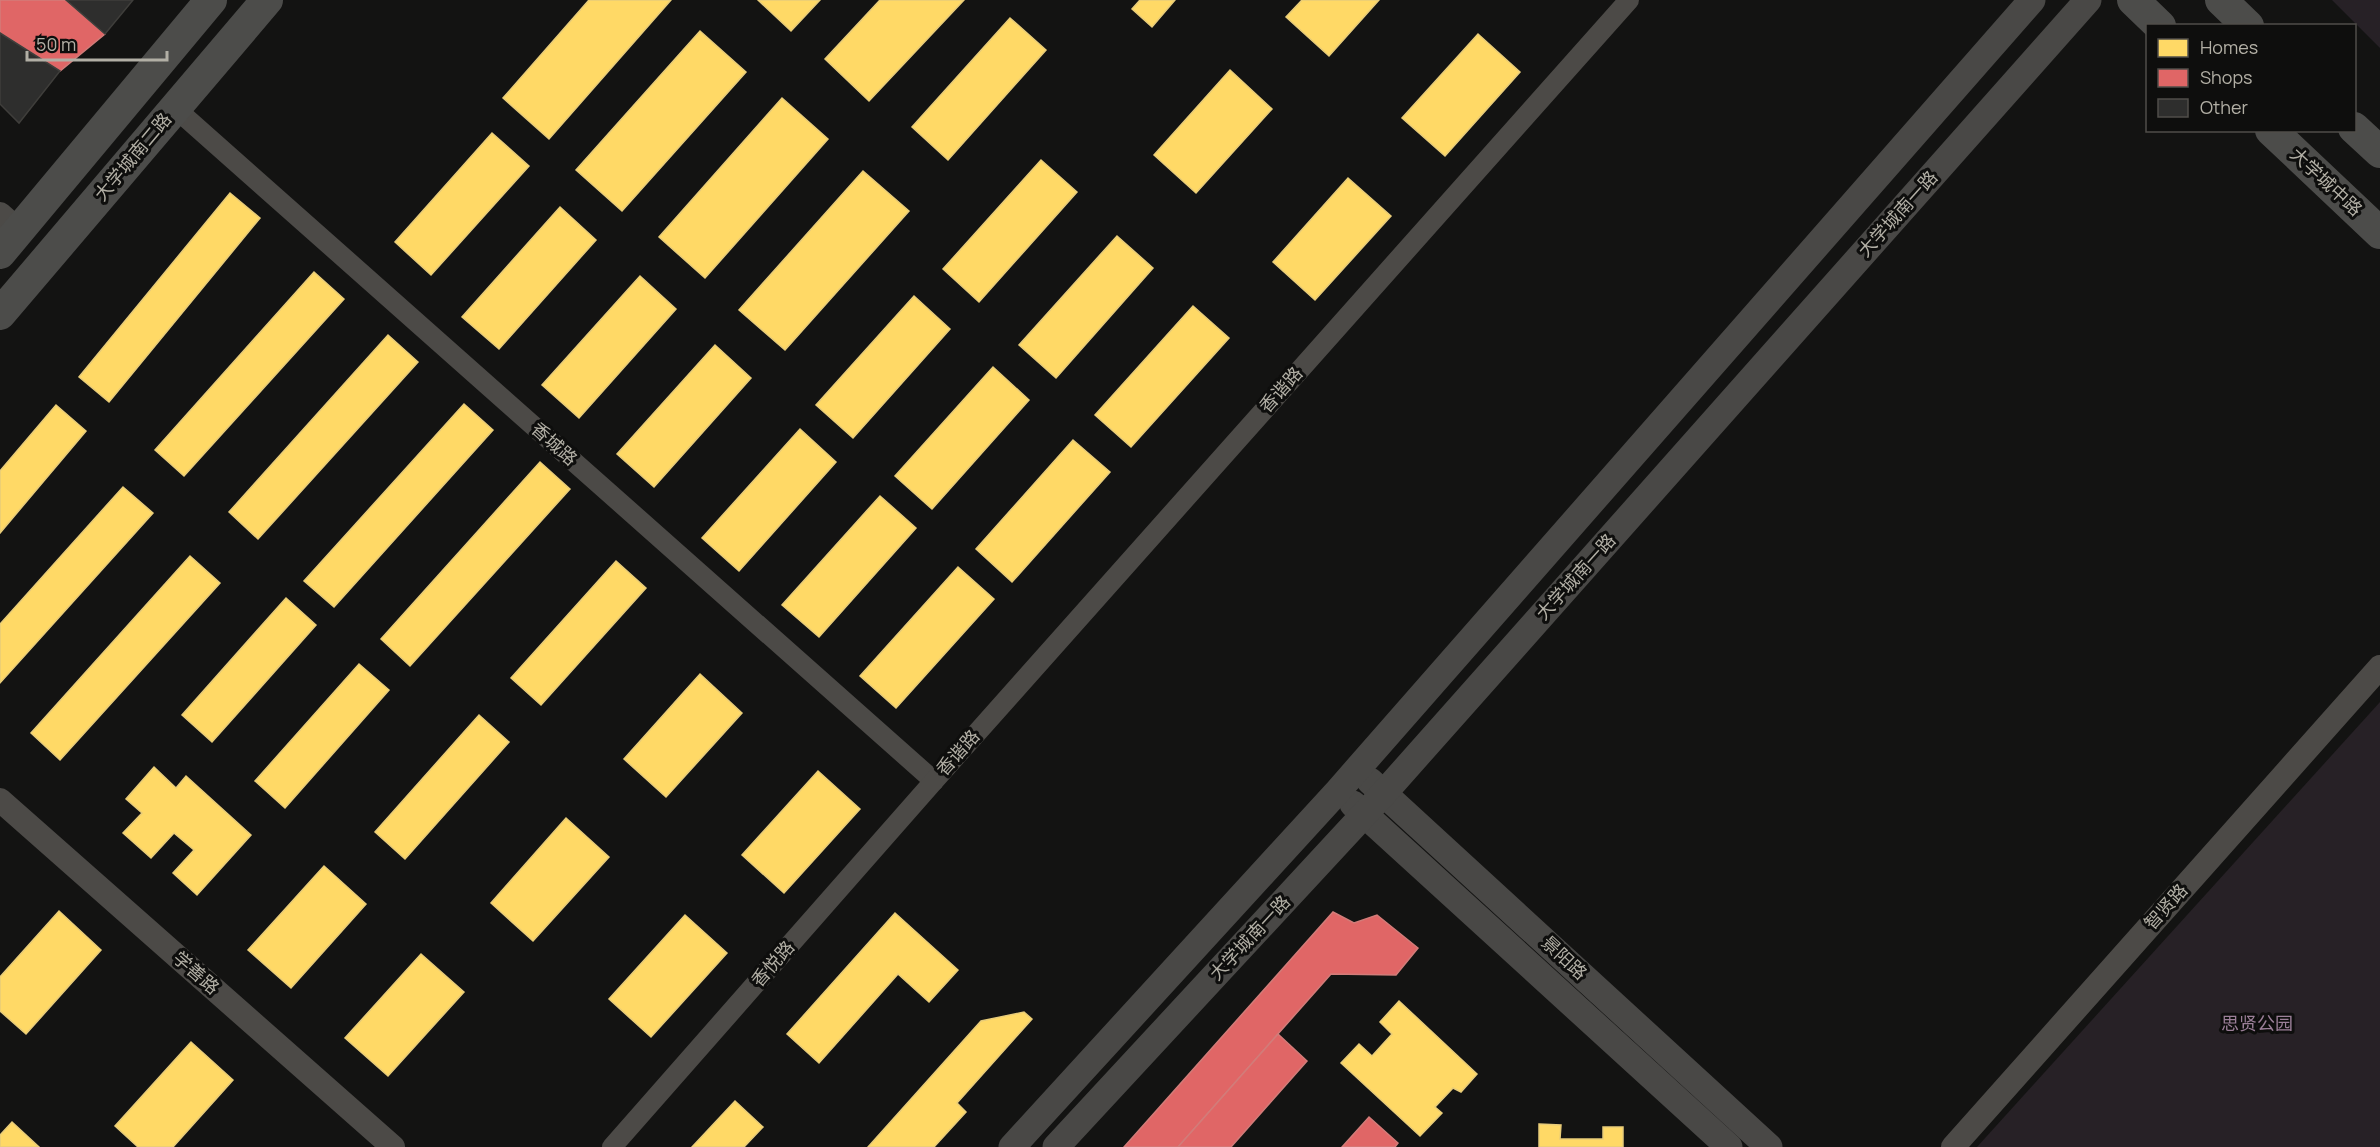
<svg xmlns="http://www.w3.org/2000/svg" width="2380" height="1147" font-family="Manrope,'Noto Sans SC',sans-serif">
<rect width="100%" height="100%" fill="#131312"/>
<g fill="#272126">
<polygon points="2332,0 2380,0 2380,48"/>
<polygon points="2380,702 2380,1147 1977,1147"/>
</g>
<g fill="#ffd966" stroke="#e8cc79" stroke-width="1.5">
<polygon points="589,0 671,0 549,139 503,98"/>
<polygon points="758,0 820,0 791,31"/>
<polygon points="880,0 964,0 869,101 825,59"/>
<polygon points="1140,0 1175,0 1152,27 1132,9"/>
<polygon points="1302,0 1379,0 1329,56 1286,17"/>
<polygon points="1010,18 1046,50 948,160 912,127"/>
<polygon points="700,31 746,72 622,211 576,170"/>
<polygon points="1478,34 1520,72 1445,156 1402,118"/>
<polygon points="1230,70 1272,109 1196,193 1154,155"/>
<polygon points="782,98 828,139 705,278 659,237"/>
<polygon points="492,133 529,166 431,275 395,242"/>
<polygon points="1041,160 1077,192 979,302 943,269"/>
<polygon points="863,171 909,211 785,350 739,310"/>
<polygon points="1348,178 1391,216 1315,300 1273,262"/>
<polygon points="230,193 260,218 109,402 79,377"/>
<polygon points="560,207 596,240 499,349 462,317"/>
<polygon points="1117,236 1153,268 1056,378 1019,345"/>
<polygon points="314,272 344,299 184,476 155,450"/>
<polygon points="640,276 676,309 579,418 542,385"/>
<polygon points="914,296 950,329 853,438 816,405"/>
<polygon points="1193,306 1229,338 1131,447 1095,415"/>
<polygon points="388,335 418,362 258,539 229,512"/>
<polygon points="715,345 751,378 654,487 617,454"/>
<polygon points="993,367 1029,400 932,509 895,476"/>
<polygon points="464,404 493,430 334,607 304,581"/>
<polygon points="56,405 86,431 0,533 0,471"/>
<polygon points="800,429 836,462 739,571 702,538"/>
<polygon points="1073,440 1110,472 1012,582 976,549"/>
<polygon points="540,462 570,489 410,666 381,639"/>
<polygon points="123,487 153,513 0,683 0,624"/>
<polygon points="880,496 916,528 819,637 782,605"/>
<polygon points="190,556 220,583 60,760 31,733"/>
<polygon points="616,561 646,588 541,705 511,678"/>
<polygon points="958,567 994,599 896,708 860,676"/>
<polygon points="286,598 316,625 212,742 182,715"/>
<polygon points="359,664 389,690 285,808 255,781"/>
<polygon points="700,674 742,713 666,797 624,759"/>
<polygon points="479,715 509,742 405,859 375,832"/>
<polygon points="154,767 176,788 186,776 251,835 197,895 173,873 194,850 174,833 151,858 123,833 142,813 126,799"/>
<polygon points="818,771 860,809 784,893 742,855"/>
<polygon points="566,818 609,857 533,941 491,903"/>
<polygon points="324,866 366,904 291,988 248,950"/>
<polygon points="59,911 101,950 26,1034 0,1011 0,977"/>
<polygon points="895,913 958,970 929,1002 898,974 819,1063 787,1034"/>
<polygon points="685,915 727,953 651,1037 609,999"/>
<polygon points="421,954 464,992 388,1076 345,1038"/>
<polygon points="1399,1001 1477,1074 1461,1092 1453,1088 1435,1107 1442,1113 1420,1136 1341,1063 1359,1044 1372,1056 1392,1034 1380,1022"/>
<polygon points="1024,1012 1032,1019 957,1103 966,1112 934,1147 868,1147 981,1021"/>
<polygon points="191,1042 233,1080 173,1147 138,1147 115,1126"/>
<polygon points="735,1101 763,1127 744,1147 692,1147"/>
<polygon points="12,1122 39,1147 0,1147 0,1135"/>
<polygon points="1539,1124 1561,1125 1560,1139 1603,1139 1603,1127 1623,1127 1623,1147 1539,1147"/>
</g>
<g fill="#e06666" stroke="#d27c79" stroke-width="1.5">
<polygon points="0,0 66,0 105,34 60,71 0,33"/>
<polygon points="1333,912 1354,923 1377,915 1418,948 1396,975 1331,974 1178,1147 1124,1147"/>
<polygon points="1278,1034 1307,1061 1231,1147 1178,1147"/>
<polygon points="1369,1117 1398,1143 1395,1147 1342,1147"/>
</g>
<g fill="#2e2e2d" stroke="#3f3e3b" stroke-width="1.5">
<polygon points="66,0 133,0 105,34"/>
<polygon points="0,33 60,71 19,123 0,104"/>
</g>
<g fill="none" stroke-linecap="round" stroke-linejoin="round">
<g stroke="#4c4a47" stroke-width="20">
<polyline points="175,108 934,781"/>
<polyline points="612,1147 934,781 1629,0"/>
</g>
<g stroke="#4c4a47" stroke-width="24">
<polyline points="0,214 19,231"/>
<polyline points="0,800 393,1147"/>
<polyline points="1953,1147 2380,667"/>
</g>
<g stroke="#494846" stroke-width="27">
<polyline points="1370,781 1769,1147"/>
<polyline points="1353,804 1729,1147"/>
<polyline points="1012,1147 1338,791 2032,0"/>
<polyline points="1056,1147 1384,793 2088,0"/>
</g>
<g stroke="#4c4c4a" stroke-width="32">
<polyline points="2133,0 2160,26"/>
<polyline points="2221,0 2248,26"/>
<polyline points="2354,128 2380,152"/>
<polyline points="2271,130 2380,233"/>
<polyline points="0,253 211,0"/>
<polyline points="0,314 267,0"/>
</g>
</g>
<g text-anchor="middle" stroke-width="6" stroke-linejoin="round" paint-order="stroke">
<g font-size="18" fill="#b2afa5" stroke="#0e0e0d">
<text transform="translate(133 157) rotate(-50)" y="6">大学城南二路</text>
<text transform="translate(2326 182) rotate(43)" y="6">大学城中路</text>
<text transform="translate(1898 214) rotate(-48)" y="6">大学城南一路</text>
<text transform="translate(1281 390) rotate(-48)" y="6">香谐路</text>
<text transform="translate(554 444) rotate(42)" y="6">香城路</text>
<text transform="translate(1576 577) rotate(-48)" y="6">大学城南一路</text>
<text transform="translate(958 753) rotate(-48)" y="6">香谐路</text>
<text transform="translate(2166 907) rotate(-48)" y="6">智贤路</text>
<text transform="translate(1250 938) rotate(-47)" y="6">大学城南一路</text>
<text transform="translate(1564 958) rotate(43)" y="6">景阳路</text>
<text transform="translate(773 964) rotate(-49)" y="6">香悦路</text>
<text transform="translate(196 973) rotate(41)" y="6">学善路</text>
</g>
<g font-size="18" fill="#9b7f98" stroke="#0e0e0d">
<text x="2257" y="1030">思贤公园</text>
</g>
</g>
<rect x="2146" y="24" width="210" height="108" fill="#0e0e0d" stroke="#504e4a" stroke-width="1.5"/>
<rect x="2158" y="39" width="30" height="18" fill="#ffd966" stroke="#504e4a" stroke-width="1.5"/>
<text x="2200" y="54" font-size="18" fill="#b2afa5">Homes</text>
<rect x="2158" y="69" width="30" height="18" fill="#e06666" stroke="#504e4a" stroke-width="1.5"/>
<text x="2200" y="84" font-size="18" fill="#b2afa5">Shops</text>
<rect x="2158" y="99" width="30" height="18" fill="#2e2e2d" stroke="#504e4a" stroke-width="1.5"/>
<text x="2200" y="114" font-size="18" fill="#b2afa5">Other</text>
<path d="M27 51v9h140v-9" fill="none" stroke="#b2afa5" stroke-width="3"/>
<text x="36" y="51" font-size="18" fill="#b2afa5" stroke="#0e0e0d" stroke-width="4.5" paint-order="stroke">50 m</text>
</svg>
